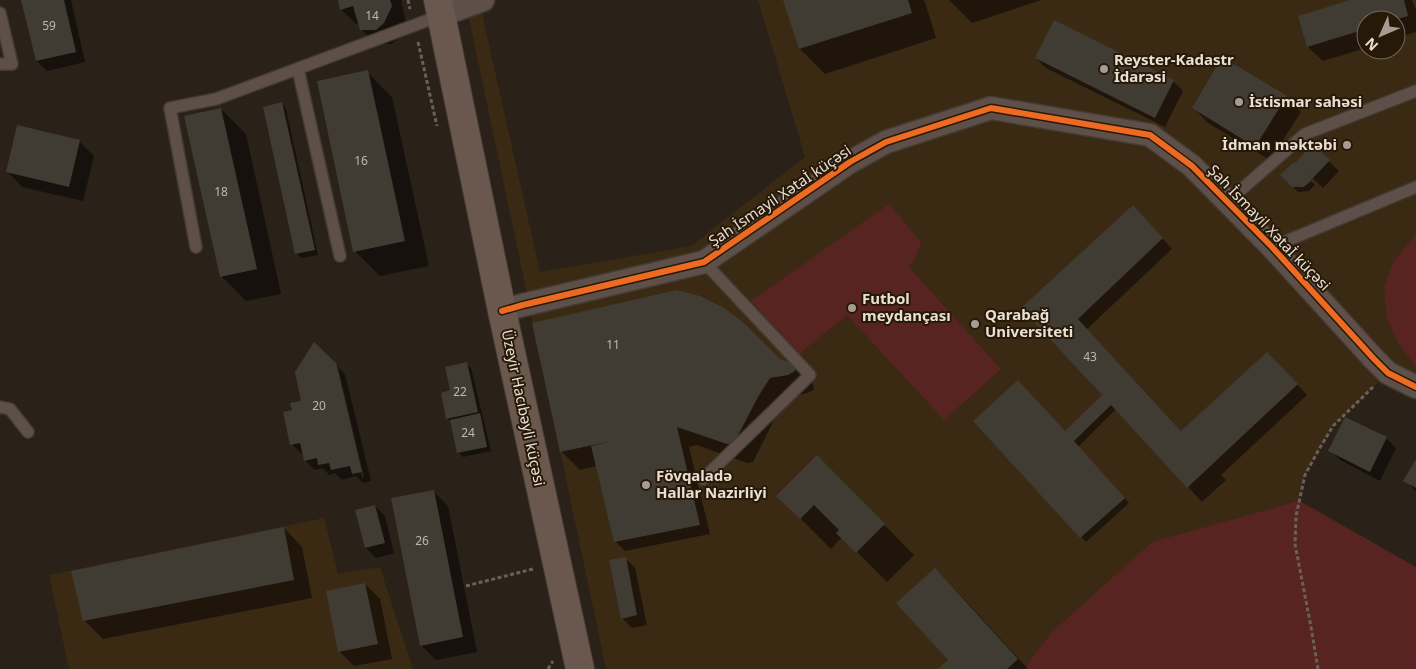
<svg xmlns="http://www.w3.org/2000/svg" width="1416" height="669" font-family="'Noto Sans',sans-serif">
<rect width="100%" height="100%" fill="#2a2118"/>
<g fill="#3a2913" fill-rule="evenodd">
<path d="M465 0H479L540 272 691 246 805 157 758 0H1416V393L1388 373 1333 426 1305 475 1299 500 1416 567V669H606ZM1366 20H1396V50H1366Z"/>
<polygon points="324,518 338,574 380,567 413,669 69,669 49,575"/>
</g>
<g fill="#572421">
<polygon points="889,204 921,242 915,259 908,266 1001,369 944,420 847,315 799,354 751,301"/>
<polygon points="1416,234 1416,367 1398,343 1387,318 1384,290 1392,264"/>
<polygon points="1299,501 1416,567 1416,669 1024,669 1052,632 1152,542"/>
</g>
<g fill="#0007">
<polygon points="23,0 71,0 85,62 47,71 37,61"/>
<polygon points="339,0 401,0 406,22 399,38 391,44 376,44 361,29 359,23 356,24 341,9"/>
<polygon points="784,0 923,0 925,2 936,38 825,74 800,49"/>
<polygon points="949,0 1041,0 972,23"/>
<polygon points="1354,0 1412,0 1416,10 1416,32 1396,38 1396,20 1366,20 1366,48 1323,61 1308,47"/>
<polygon points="1036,58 1173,81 1183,91 1165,127 1046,68"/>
<polygon points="367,72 392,97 429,266 380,276 355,251"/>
<polygon points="1286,97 1301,112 1270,160 1208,123 1194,108"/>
<polygon points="282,104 286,109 318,255 301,258 296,253"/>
<polygon points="221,109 246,134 281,294 246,301 221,276"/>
<polygon points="79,141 94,156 83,201 22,187 8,172"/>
<polygon points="1313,146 1339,171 1323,188 1307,173"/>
<polygon points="1294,164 1315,185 1309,191 1298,192 1282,175"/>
<polygon points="1143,217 1172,249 1087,329 1182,432 1277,363 1307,395 1221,475 1226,480 1202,502 1116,409 1078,447 1129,503 1086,542 975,421 1065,432 1103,396 1023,308"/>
<polygon points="779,360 794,365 813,384 814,390 807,393 789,397 776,416 753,462 747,463 697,445 689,447 710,534 625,551 615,541 597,466 580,470 561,451"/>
<polygon points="335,363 362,478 364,477 338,367 345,374 371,481 363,483 356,476 342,480 335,473 329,475 323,468 315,470 305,460 304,454 302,454 292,444 293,411"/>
<polygon points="466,364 471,368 491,451 463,457 458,452 452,423 447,418 452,391"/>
<polygon points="1386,438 1396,448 1380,481 1340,460 1330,450"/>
<polygon points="817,457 914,555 887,582 842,537 831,549 778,496"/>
<polygon points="1416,461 1416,491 1405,480"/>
<polygon points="433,491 448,506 477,652 436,660 421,645"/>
<polygon points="375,506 385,516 394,553 376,558 366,548"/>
<polygon points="284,528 302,547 312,598 103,639 84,620"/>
<polygon points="625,558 635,568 647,625 632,628 622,618"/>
<polygon points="935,569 965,600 1028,669 940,669 950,660"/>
<polygon points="365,584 380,599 392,659 354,666 340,652"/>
</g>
<g fill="#413c33">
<polygon points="21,0 64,0 76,52 36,61"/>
<polygon points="338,0 390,0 392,6 384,23 376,30 360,30 353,6 340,10"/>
<polygon points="783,0 908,0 912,13 799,49"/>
<polygon points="1350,0 1404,0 1408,16 1394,20 1366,20 1366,29 1307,47 1298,16"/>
<polygon points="1054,20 1174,80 1155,118 1035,58"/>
<polygon points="1222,57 1287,96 1255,147 1192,108"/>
<polygon points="368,70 405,241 353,252 317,81"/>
<polygon points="282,102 315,250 295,254 263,107"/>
<polygon points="221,108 257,269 220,277 184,116"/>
<polygon points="17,125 80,140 69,187 6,172"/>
<polygon points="1313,144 1330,160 1312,179 1300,167 1312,180 1304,187 1292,187 1280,175 1294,162 1295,163"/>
<polygon points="1133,205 1163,238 1078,319 1181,431 1267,352 1298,384 1187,488 1111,405 1074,441 1125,498 1080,538 973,421 1018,380 1065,431 1102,395 1021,308"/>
<polygon points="677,290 700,296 724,308 743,322 780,359 795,364 795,371 788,375 770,378 758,397 734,443 727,444 677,427 700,525 614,542 591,446 612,441 560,452 532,323"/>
<polygon points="314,342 336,363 362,472 352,474 350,466 331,470 329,463 318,465 317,458 304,461 300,443 290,445 283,412 292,410 290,403 301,401 295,372"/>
<polygon points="467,362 478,412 446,419 441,393 450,390 445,367"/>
<polygon points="480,413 487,447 457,453 450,420"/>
<polygon points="1345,417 1387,437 1370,472 1328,451"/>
<polygon points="817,455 885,524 856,553 836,533 839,530 814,505 800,519 776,496"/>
<polygon points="1416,459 1416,488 1403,481"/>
<polygon points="434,490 463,637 420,646 391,498"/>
<polygon points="375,505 385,543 365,548 355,510"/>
<polygon points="284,527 294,580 83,621 71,571"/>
<polygon points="626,557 637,615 621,619 609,560"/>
<polygon points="935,568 1018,659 1007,669 938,669 948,660 896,603"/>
<polygon points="365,583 378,644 338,652 326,591"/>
</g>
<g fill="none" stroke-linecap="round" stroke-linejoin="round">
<g stroke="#433c34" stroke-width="14">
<g id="service">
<polyline points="0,13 12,64 0,64"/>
<polyline points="298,69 340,256"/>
<polyline points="1227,202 1305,134 1416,91"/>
<polyline points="196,247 170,108 216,99 442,15"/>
<polyline points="1272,247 1416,187"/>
<polyline points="0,407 10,409 28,432"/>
<polyline points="703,479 810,375 704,262"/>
</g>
</g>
<g stroke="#433c34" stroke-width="25">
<g id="minor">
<polyline points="442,15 483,0"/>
<polyline points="502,311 523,305 704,262 850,162 886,142 991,108 1150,135 1192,166 1272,247 1374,359 1388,373 1416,387"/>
</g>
</g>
<g stroke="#433c34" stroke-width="30">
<polyline id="secondary" points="438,0 502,311 580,669"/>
</g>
<g stroke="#6b6059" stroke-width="3" stroke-dasharray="4 2.5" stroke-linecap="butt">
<polyline points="408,0 410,9"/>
<polyline points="418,42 437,126"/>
<polyline points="466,586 533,569"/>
<polyline points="548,669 553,661"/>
<polyline points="1318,669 1311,627 1295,544 1296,516 1305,475 1318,451 1333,426 1373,387"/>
</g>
<use href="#service" stroke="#5e5048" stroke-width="11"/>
<use href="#minor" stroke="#5e5048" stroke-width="22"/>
<use href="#secondary" stroke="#6a584e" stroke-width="28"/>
<g stroke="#271908" stroke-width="9">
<polyline id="cycleway" points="502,311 523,305 704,262 850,162 886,142 991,108 1150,135 1192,166 1272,247 1374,359 1388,373 1416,387"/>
</g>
<use href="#cycleway" stroke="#ed6a23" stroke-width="6"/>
</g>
<g fill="#a69c93" stroke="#271908" stroke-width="2">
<circle cx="1104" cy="69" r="5"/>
<circle cx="1239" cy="102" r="5"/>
<circle cx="1347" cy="145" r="5"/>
<circle cx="852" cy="308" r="5"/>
<circle cx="975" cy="324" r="5"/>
<circle cx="646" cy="485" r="5"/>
</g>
<g text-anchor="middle" stroke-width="4" stroke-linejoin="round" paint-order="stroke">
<g font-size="12" fill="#bfb6ac">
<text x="372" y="20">14</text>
<text x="49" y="30">59</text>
<text x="361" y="165">16</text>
<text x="221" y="196">18</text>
<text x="613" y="349">11</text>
<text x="1090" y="361">43</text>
<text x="460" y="396">22</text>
<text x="319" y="410">20</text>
<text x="468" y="437">24</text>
<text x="422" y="545">26</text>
</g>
<g font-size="15" font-weight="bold" fill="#e9dfd5" stroke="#271908" text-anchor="start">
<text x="1114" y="65">Reyster-Kadastr<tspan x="1114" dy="17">İdarəsi</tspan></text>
<text x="1249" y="107">İstismar sahəsi</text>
<text x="1337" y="150" text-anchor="end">İdman məktəbi</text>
<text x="862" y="304">Futbol<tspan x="862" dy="17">meydançası</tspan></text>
<text x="985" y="320">Qarabağ<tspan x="985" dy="17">Universiteti</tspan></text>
<text x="656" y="481">Fövqaladə<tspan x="656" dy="17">Hallar Nazirliyi</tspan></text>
</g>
<g font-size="15" fill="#e9dfd5" stroke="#271908">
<text transform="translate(780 196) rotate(-34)" y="5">Şah İsmayil Xətaİ küçəsi</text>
<text transform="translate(1269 228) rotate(46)" y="5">Şah İsmayil Xətaİ küçəsi</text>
<text transform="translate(523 408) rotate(78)" y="5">Üzeyir Hacıbəyli küçəsi</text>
</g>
</g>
<g transform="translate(1381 35) rotate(225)"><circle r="24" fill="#271908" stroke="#75685a"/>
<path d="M0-4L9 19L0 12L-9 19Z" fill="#a69c93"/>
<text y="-8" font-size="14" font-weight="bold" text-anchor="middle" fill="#e9dfd5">N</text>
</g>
</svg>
